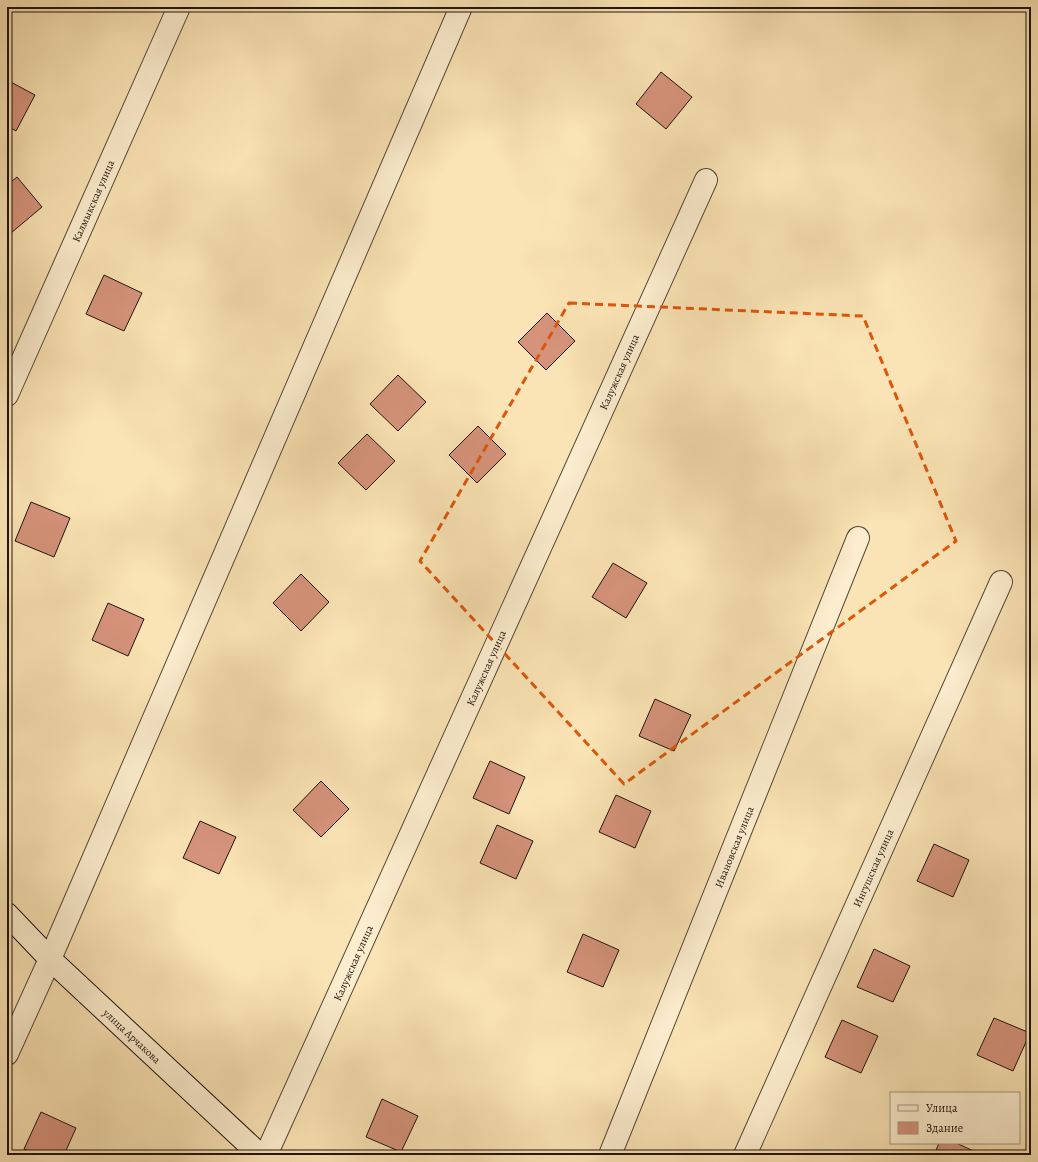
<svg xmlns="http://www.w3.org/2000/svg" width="1038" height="1162" font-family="Alegreya,serif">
<rect width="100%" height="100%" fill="#fae3b4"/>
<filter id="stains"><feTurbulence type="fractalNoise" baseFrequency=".005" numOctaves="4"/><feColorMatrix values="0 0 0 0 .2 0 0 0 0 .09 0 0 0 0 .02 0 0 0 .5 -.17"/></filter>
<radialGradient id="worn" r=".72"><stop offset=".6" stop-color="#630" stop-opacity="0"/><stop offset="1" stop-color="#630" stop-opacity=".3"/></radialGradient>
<g fill="#d5937b" stroke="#20130e">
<polygon points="661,72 692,97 666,129 636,104"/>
<polygon points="7,80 35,95 16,131 7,126"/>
<polygon points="17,177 42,207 11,233 7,228 7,185"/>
<polygon points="104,275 142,293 124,331 86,314"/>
<polygon points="547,313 575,341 546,370 518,342"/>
<polygon points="398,375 426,402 398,431 370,404"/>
<polygon points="478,426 506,454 477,483 449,455"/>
<polygon points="367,434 395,461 366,490 338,463"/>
<polygon points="31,502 70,518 54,557 15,541"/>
<polygon points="613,563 647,583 626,618 592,597"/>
<polygon points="301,574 329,602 301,631 273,603"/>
<polygon points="108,603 144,619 128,656 92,640"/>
<polygon points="655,699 691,715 674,751 639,736"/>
<polygon points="490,761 525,777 509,814 473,798"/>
<polygon points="321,781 349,809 321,837 293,810"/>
<polygon points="616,795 651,811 635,848 599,832"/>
<polygon points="200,821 236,837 219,874 183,858"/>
<polygon points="497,825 533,841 516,879 480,863"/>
<polygon points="934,844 969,860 953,897 917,881"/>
<polygon points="583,934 619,950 603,987 567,972"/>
<polygon points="874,949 910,966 893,1002 857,987"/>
<polygon points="994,1018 1030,1033 1013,1071 977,1055"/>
<polygon points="842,1020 878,1036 861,1073 825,1057"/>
<polygon points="382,1099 418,1116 401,1152 366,1137"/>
<polygon points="41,1112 76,1128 64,1155 37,1155 24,1149"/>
<polygon points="939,1143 956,1143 978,1153 977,1155 934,1155"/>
</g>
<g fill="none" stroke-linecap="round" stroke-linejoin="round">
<g stroke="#564738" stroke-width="24">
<g id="street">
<polyline points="7,395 179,7"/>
<polyline points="7,1054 50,959 461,7"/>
<polyline points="266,1155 706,180"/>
<polyline points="610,1155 858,538"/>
<polyline points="745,1155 1001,582"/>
</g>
</g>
<g stroke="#20130e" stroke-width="24">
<polyline id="secondary" points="7,914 50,959 260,1155"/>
</g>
<use href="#street" stroke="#fcedce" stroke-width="22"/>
<use href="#secondary" stroke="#fcedce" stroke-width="22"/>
</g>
<path fill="none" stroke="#de560c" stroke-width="3" stroke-dasharray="8 5" stroke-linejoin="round" d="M569 303 863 316 956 541 624 784 420 561Z"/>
<g text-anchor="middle" stroke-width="4" stroke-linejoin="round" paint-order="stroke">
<g font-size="11" fill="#20130e" stroke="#fcedce">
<text transform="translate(93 201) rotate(-66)" y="4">Калмыкская улица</text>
<text transform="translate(619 372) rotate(-66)" y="4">Калужская улица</text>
<text transform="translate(486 668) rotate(-66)" y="4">Калужская улица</text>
<text transform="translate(734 847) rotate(-68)" y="4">Ивановская улица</text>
<text transform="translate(873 868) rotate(-66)" y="4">Ингушская улица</text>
<text transform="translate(353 963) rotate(-66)" y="4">Калужская улица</text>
<text transform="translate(132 1036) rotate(43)" y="4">улица Арчакова</text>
</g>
</g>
<rect width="1038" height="1162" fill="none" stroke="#fae3b4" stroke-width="24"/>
<rect x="8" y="8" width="1022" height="1146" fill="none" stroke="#20130e" stroke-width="2"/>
<rect x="12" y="12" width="1014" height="1138" fill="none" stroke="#20130e"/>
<rect x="890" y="1092" width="130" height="52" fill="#fcedce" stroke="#a49681"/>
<rect x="898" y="1105" width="20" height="6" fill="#fcedce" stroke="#a49681"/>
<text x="926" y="1112" font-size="12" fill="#20130e">Улица</text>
<rect x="898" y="1122" width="20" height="12" fill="#d5937b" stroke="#a49681"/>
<text x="926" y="1132" font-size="12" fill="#20130e">Здание</text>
<rect width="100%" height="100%" filter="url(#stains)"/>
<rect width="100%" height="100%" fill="url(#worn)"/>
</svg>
